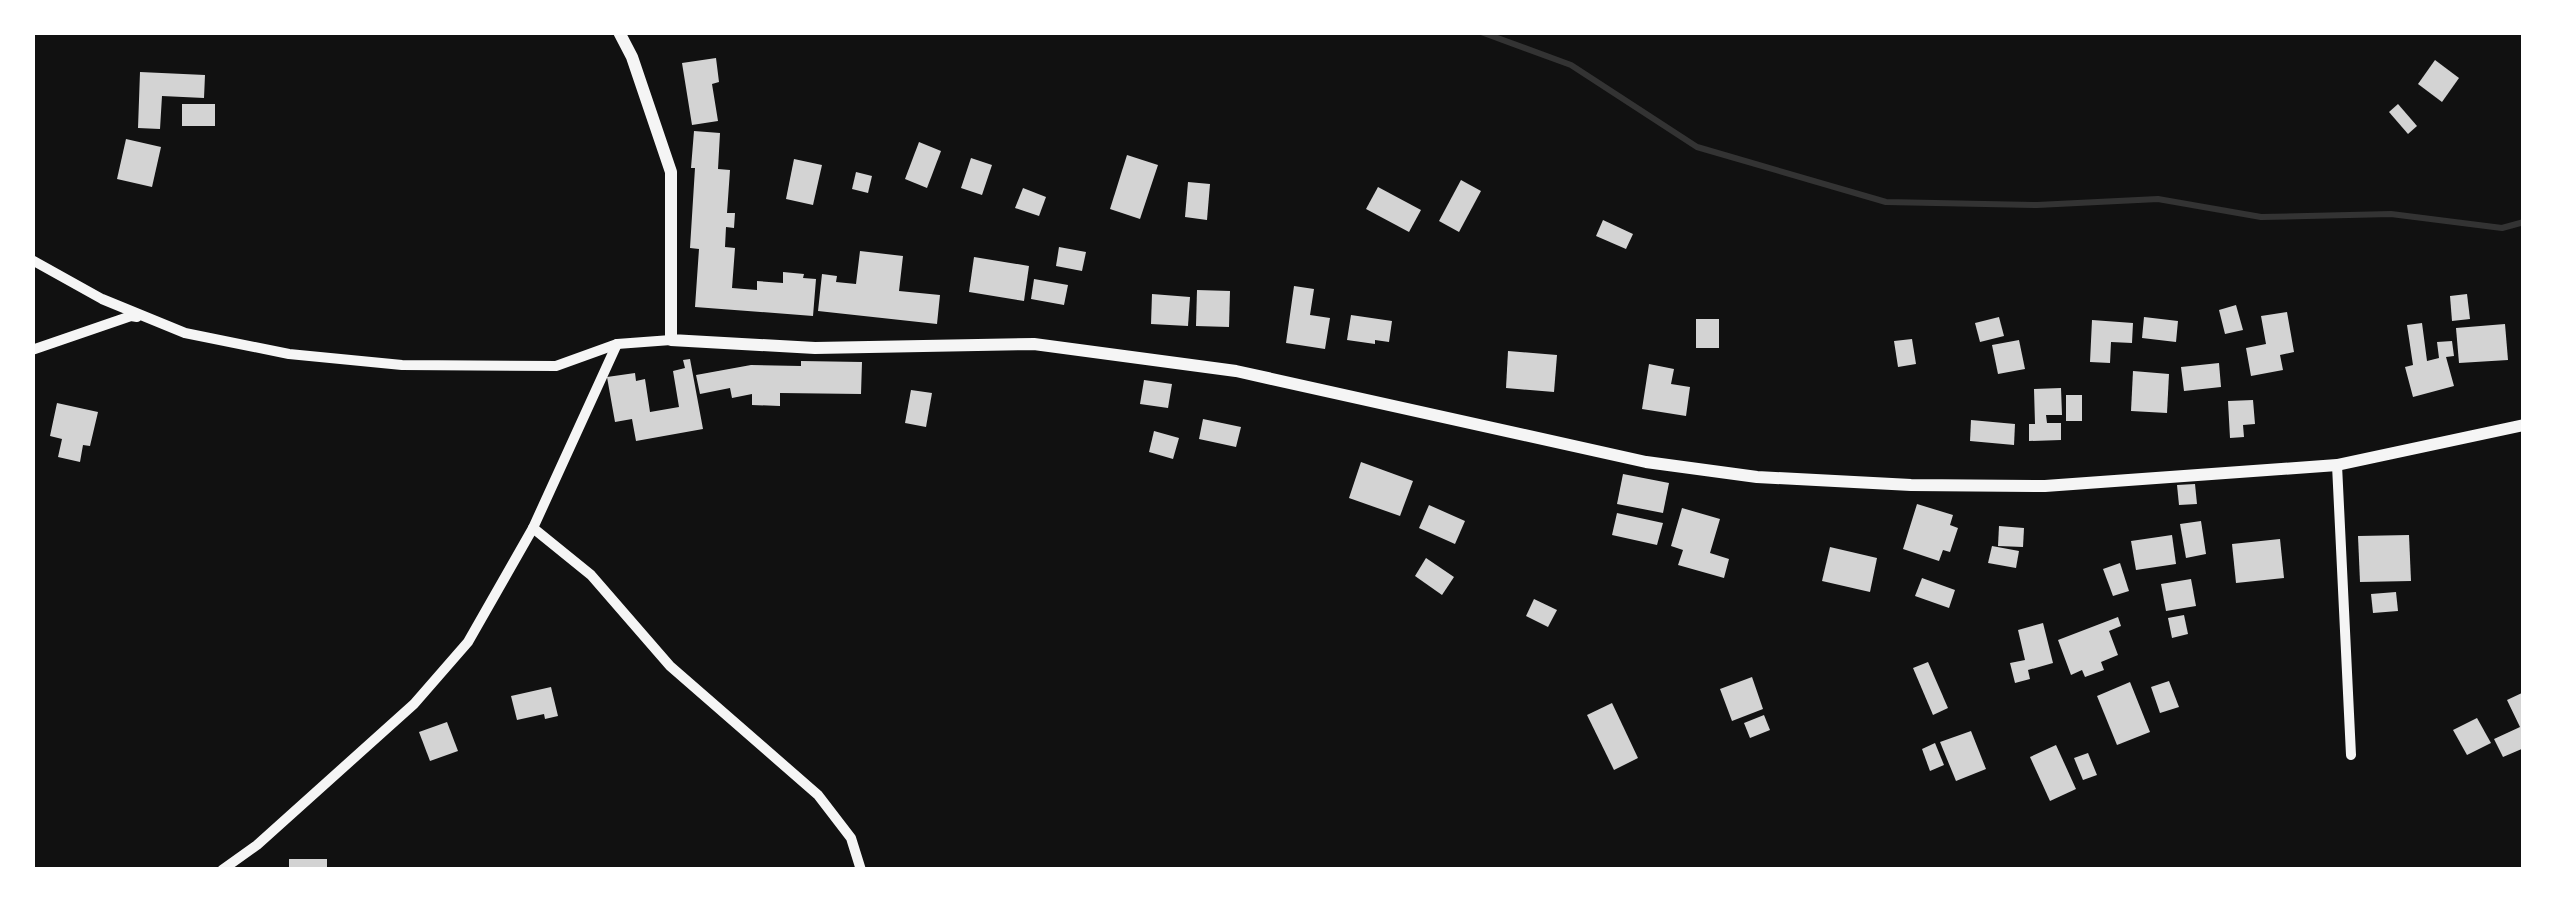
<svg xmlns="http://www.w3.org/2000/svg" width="2556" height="902" font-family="'Noto Sans',sans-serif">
<rect width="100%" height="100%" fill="#111"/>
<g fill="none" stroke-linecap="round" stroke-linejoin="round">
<polyline stroke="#333" stroke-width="6" points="1481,32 1571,65 1697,147 1886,202 2037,205 2158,199 2261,217 2391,214 2502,228 2524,222"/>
</g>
<g fill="#d3d3d3">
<polygon points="716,58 719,82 712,84 718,121 692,125 682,63"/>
<polygon points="2435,60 2459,78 2442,102 2418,84"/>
<polygon points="140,72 205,75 204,98 162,96 160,129 138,128"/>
<rect x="182" y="104" width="33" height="22"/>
<polygon points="2398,104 2417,126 2408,134 2389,112"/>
<polygon points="694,131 720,133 718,169 730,170 727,213 735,213 734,228 726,227 725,247 735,248 732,288 757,290 757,281 783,283 783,272 804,274 803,278 816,279 813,316 695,307 699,249 690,248 695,168 691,168"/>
<polygon points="126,139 161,147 152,187 117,179"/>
<polygon points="919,142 941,151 927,188 905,179"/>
<polygon points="1127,155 1158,165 1140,219 1110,209"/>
<polygon points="971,158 992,165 982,195 961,188"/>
<polygon points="794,159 822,165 813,205 786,199"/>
<polygon points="856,172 872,176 868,193 852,189"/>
<polygon points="1461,180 1481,191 1459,232 1439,221"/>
<polygon points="1188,182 1210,184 1207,220 1185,217"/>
<polygon points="1378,187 1421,210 1409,232 1366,209"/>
<polygon points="1023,188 1046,197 1039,216 1015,208"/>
<polygon points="1603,220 1633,234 1626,249 1596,236"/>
<polygon points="1059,247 1086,252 1082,271 1056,266"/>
<polygon points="860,251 903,256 899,291 940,295 937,324 818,311 822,274 837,276 836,282 856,284"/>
<polygon points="974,257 1029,266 1024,301 969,292"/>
<polygon points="1034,279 1068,285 1064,305 1031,299"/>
<polygon points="1294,286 1314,289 1310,315 1330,318 1325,349 1286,343"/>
<polygon points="1197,290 1230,291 1229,327 1196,326"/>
<polygon points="1152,294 1190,297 1188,326 1151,324"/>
<polygon points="2467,294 2470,319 2452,321 2450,296"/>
<polygon points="2236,305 2243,330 2225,334 2219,310"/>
<polygon points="2287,312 2294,352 2280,355 2283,370 2251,376 2246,348 2266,344 2261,316"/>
<polygon points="1351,315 1392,321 1389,342 1375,340 1375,344 1347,340"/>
<polygon points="1999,317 2004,336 1980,342 1975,323"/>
<polygon points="2144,317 2178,321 2176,342 2142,338"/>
<rect x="1696" y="319" width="23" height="29"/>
<polygon points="2092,320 2133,323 2132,343 2111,342 2110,363 2090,362"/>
<polygon points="2422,323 2427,361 2439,358 2437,342 2452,341 2454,356 2446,357 2454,386 2413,397 2405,367 2413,365 2407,325"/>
<polygon points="2505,324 2508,360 2459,363 2456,328"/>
<polygon points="1912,339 1916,364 1898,367 1894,341"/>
<polygon points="2019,340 2025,369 1998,374 1992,345"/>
<polygon points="1508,351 1557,355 1554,392 1506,388"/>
<polygon points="690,359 703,429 636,441 632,419 615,422 607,377 635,373 636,381 645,379 650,412 679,407 673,371 685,368 683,360"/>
<polygon points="801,361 862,362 861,394 780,393 780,406 752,405 752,394 732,398 730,388 700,394 696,375 751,365 801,366"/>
<polygon points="2219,363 2221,387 2184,391 2181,367"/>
<polygon points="1649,364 1674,369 1671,384 1690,387 1686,416 1642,409"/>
<polygon points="2133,371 2169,374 2167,413 2131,411"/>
<polygon points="1144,380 1172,384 1168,408 1140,404"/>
<polygon points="2061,388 2062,415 2046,415 2047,423 2061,423 2061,440 2029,441 2029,424 2035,424 2034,389"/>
<polygon points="911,390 932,393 926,427 905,423"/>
<rect x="2066" y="395" width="16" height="26"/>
<polygon points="2253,400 2255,424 2243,425 2244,437 2230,438 2228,401"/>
<polygon points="57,403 98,412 90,446 83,445 80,462 58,457 62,439 50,436"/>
<polygon points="1203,419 1241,427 1236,447 1199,439"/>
<polygon points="1971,420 2015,424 2014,445 1970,441"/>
<polygon points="1154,431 1179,438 1173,459 1149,452"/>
<polygon points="1361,462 1413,481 1400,516 1349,498"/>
<polygon points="1623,474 1669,483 1663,513 1617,504"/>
<polygon points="2195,484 2197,504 2179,505 2177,485"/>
<polygon points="1917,504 1953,515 1950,525 1958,528 1950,552 1943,550 1939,561 1903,549"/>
<polygon points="1429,505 1465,521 1455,544 1419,528"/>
<polygon points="1682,508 1720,519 1710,553 1729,559 1724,578 1678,565 1683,550 1671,546"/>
<polygon points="1617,513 1663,523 1657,545 1612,535"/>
<polygon points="2201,521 2206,554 2186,558 2180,524"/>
<polygon points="1999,526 2024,528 2023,547 1998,546"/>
<polygon points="2172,535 2176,564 2136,570 2131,541"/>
<polygon points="2409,535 2411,581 2360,582 2358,536"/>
<polygon points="2280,539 2284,578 2236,583 2232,544"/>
<polygon points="1992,546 2019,551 2016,568 1988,563"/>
<polygon points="1830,547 1877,558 1870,592 1822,581"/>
<polygon points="1426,558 1454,577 1442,595 1415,576"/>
<polygon points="2120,563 2129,591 2113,596 2103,569"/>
<polygon points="1922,578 1955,590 1949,608 1915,596"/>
<polygon points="2191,579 2196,606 2166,611 2161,584"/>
<polygon points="2396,592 2398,611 2373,613 2371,594"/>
<polygon points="1534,599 1557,610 1548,627 1526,616"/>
<polygon points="2184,615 2188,634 2172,638 2168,618"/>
<polygon points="2118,617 2121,626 2109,631 2118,655 2101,662 2104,670 2085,677 2082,670 2071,675 2058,640"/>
<polygon points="2043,623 2053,663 2028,670 2030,679 2015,683 2010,663 2025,660 2018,630"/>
<polygon points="1928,662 1948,708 1933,715 1913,668"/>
<polygon points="1752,677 1763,709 1732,721 1720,689"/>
<polygon points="2169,681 2179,707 2160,713 2151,687"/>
<polygon points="2130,682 2150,732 2117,745 2097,696"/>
<polygon points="551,687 558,716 545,719 544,714 517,720 511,696"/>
<polygon points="2524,692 2524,748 2503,757 2494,739 2520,727 2507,700"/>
<polygon points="1612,703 1638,758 1614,770 1587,715"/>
<polygon points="1764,715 1770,730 1750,738 1744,723"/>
<polygon points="2477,718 2491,743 2467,755 2453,730"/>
<polygon points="447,722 458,751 430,761 419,732"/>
<polygon points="1971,731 1986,769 1956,781 1940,742"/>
<polygon points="1935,743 1944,765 1930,771 1922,749"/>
<polygon points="2056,745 2076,789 2050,801 2030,757"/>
<polygon points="2088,753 2097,775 2083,780 2074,758"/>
<rect x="289" y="859" width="38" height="11"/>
</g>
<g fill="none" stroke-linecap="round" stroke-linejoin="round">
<g stroke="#f5f5f5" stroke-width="10">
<polyline points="32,260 102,299 185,333 289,354 402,365 556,366 617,344 671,340"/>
<polyline points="32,350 131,316 137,317"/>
<polyline points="2337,465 2351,755"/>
<polyline points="533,528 591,575 670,666 818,795 851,838 861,870"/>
<polyline points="222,870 257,845 414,704 468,642 533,528 617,344"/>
</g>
<polyline stroke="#f5f5f5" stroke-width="12" points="619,32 632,57 671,172 671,340 815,348 1034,344 1236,371 1646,462 1757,477 1911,485 2045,486 2337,465 2524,425"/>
</g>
<rect width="2556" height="902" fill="none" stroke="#ffffff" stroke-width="70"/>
</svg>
